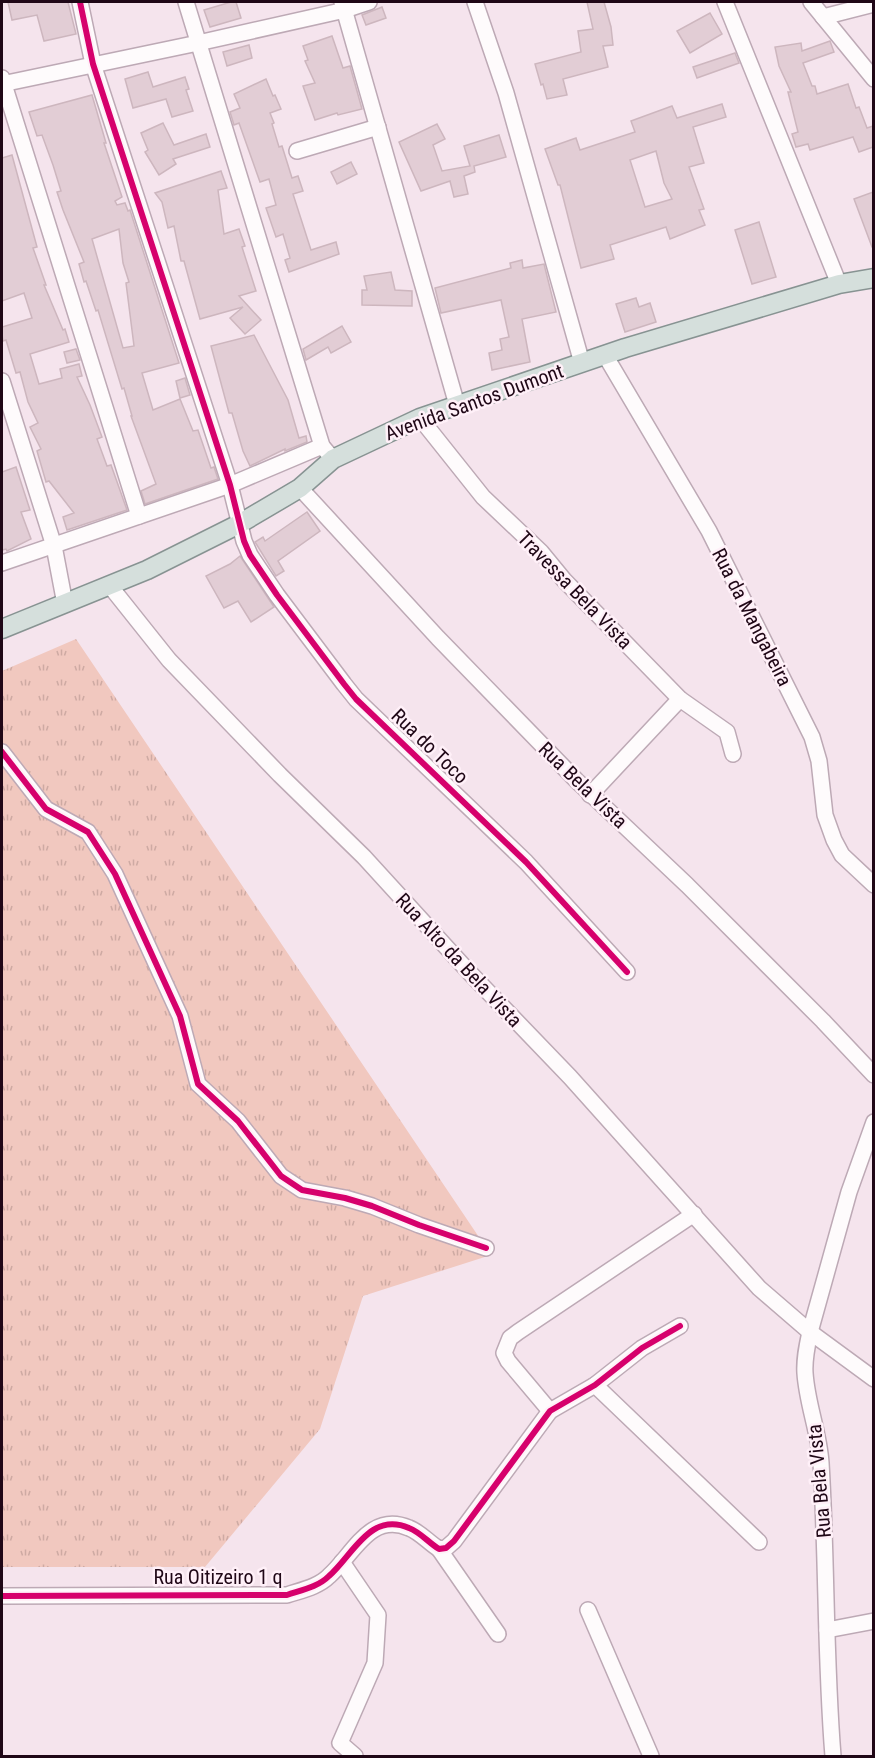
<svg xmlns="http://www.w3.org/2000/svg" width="875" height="1758" font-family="'Roboto Condensed',sans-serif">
<defs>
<pattern id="grass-tufts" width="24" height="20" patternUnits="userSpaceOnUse" patternTransform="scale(1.5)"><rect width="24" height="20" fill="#f1c8bf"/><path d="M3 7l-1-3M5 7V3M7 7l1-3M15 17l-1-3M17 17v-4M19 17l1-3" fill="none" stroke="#ceaaa3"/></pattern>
</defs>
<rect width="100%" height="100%" fill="#f5e4ed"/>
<polygon fill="url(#grass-tufts)" points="76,639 491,1255 363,1296 320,1429 205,1567 2,1567 2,671"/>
<g fill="#e2cdd5" stroke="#cdb6be" stroke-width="1.5" fill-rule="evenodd">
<polygon points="8,2 68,2 76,34 44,41 37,15 12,20"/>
<polygon points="231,2 236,2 241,18 210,27 204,10"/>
<polygon points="587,2 604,2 611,27 613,45 603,46 608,67 563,79 567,95 547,99 543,84 541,85 535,64 581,52 578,31 593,29"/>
<polygon points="382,7 386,18 366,25 362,15"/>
<polygon points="710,13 722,34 690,53 677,31"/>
<polygon points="332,36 343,68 350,66 362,109 338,115 337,113 315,120 303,86 315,83 305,61 308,60 303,46"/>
<polygon points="830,41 834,52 803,63 812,86 815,86 817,94 848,84 856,108 859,107 867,128 873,126 873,147 859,152 853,137 810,150 808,144 796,147 792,134 798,132 788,92 791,92 779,66 775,47 801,43 802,51"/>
<polygon points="249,45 252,58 227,66 223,52"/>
<polygon points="735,53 739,63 697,78 693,67"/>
<polygon points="148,72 153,87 185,77 189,89 186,90 193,111 172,117 166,99 133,108 125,79"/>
<polygon points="266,79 273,96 275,95 281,109 270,113 274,123 272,124 279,147 282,146 292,178 298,176 303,191 293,194 311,250 336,242 339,254 289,272 285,260 290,258 283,234 276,237 266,208 276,205 269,179 260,182 239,123 234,125 230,112 240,108 234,94"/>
<path d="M92 95 106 143H104L122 197 115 201 117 205 125 203 128 211 130 210 179 363 142 373 153 410 180 399 193 431 198 430 211 468 214 467 218 479 145 504 141 491 156 484 131 416H132L124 388 122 389 98 310 96 311 86 281 84 282 79 264 84 262 63 210 57 192 61 191 53 165 42 135 37 136 29 112ZM119 229 123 263 129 282 126 283 134 346 123 348 92 239Z"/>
<path d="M722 104 726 117 693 127 704 163 689 167 704 209 699 210 705 225 670 239 666 227 610 245 614 259 581 268 560 185H558L545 149 576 138 580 150 635 132 631 121 672 106 677 118ZM656 151 664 183 672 199 645 207 630 160Z"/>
<polygon points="163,123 174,145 206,134 210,147 173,159 176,164 159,175 145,152 148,150 141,133"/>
<polygon points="437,124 445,139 433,145 442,171 470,166 464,146 499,135 506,157 474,166 475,172 464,176 468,194 454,197 450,181 421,191 399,142"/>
<polygon points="12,155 37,247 33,248 46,285 44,285 63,330 65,329 69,342 30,354 39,384 62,378 60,369 79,364 82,376 77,377 90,405 102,437 97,439 107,466 111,465 127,510 67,530 63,517 74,513 49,481 46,482 37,451 41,449 30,427 38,423 28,402 20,372 16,373 6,340 3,341 2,335 2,327 32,318 24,293 2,301 2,158"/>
<polygon points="351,162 357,174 337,184 331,172"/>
<polygon points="221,171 227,188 218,190 224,234 239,229 245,246 242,247 256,291 239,296 261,320 245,334 230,318 243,307 200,319 184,261 181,261 174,226 168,228 162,202 155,193"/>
<polygon points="873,192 873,247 872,247 854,199"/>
<polygon points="759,222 776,277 752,284 735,230"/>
<polygon points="522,260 523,268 544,264 556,312 522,319 530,362 492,370 489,353 502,350 500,339 509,337 501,300 441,313 435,288 511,268 510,263"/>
<polygon points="391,272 395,290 412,291 412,306 362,305 362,290 367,290 364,276"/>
<polygon points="636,298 639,307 650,303 656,322 625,332 616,304"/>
<polygon points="342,326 351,342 331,353 328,347 306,360 303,349"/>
<polygon points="254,335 288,400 299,438 306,436 307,442 285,451 285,449 250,466 243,451 232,413 229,413 211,346"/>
<polygon points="76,349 80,360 67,363 64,352"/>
<polygon points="185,378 190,395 180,398 176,381"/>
<polygon points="16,467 30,510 21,512 31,539 7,551 6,549 2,550 2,472"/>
<polygon points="307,512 320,531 278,561 284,571 276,576 255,542 263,537 265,541"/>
<polygon points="240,556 274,607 251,622 238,601 224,608 206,576 230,564"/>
</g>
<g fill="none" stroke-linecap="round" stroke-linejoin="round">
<g stroke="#bda9b5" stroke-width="18">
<g id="minor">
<polyline points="80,2 93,64 230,485 244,541 250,555 277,595 344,684 356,699 526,862 627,972"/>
<polyline points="186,2 322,446 333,459"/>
<polyline points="342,2 457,405"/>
<polyline points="475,2 506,93 582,363"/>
<polyline points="725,2 839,284"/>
<polyline points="811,2 874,79"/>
<polyline points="823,17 874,4"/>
<polyline points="2,78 139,516"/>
<polyline points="2,84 198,43 345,10 369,2"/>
<polyline points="297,151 378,127"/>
<polyline points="605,355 709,531 812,737 819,761 825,815 834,840 842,855 874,885"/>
<polyline points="2,381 54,546 65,604"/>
<polyline points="420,418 483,497 541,552 564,580 680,699 727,732 733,754"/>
<polyline points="300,488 438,638 577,781 687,885 823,1021 874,1075"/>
<polyline points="2,563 230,485 322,446"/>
<polyline points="110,586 169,660 280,775 364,857 469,972 570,1077 759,1288 810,1332 874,1379"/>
<polyline points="2,752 46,809 88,832 115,874 180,1016 198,1084 238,1121 281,1176 302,1190 345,1198 372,1206 419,1225 486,1248"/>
<polyline points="590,795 680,699"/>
<polyline points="595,1385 759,1542"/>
<polyline points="550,1411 508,1361 504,1353 510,1338 518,1332 694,1214"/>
<polyline points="439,1549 498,1634"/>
<polyline points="342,1562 378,1615 375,1663 340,1743 355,1756"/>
<path d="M2 1596 287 1595C302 1590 318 1587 329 1576 353 1555 370 1511 409 1528 420 1532 429 1543 439 1549L446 1548 454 1541 550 1411 595 1385 642 1348 680 1326"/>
<polyline points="588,1610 651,1756"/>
<polyline points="827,1630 874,1621"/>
<path d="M833 1756C825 1659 827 1561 821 1463 819 1432 807 1404 805 1373 804 1359 807 1346 810 1332L849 1192 874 1122"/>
</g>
</g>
<g stroke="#879392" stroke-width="21">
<polyline id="major" points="2,629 147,570 239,524 300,488 333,459 420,418 625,348 839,284 874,278"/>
</g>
<use href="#minor" stroke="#fefbfc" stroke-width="15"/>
<use href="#major" stroke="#d5dfdc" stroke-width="18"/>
<g stroke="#fff0f8" stroke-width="10">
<g id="cycleway">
<polyline points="80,2 93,64 230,485 244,541 250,555 277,595 344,684 356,699 526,862 627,972"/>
<polyline points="2,752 46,809 88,832 115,874 180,1016 198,1084 238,1121 281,1176 302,1190 345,1198 372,1206 419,1225 486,1248"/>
<path d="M2 1596 287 1595C302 1590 318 1587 329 1576 353 1555 370 1511 409 1528 420 1532 429 1543 439 1549L446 1548 454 1541 550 1411 595 1385 642 1348 680 1326"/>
</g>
</g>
<use href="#cycleway" stroke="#d6006c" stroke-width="6"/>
</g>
<g text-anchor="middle" stroke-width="5" stroke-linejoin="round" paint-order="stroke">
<g font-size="20" fill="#1f0716" stroke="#fff0f8">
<text transform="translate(474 402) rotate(-20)" y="7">Avenida Santos Dumont</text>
<text transform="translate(575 590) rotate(46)" y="7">Travessa Bela Vista</text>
<text transform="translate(752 617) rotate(63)" y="7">Rua da Mangabeira</text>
<text transform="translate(430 746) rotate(44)" y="7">Rua do Toco</text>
<text transform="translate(583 785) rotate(44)" y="7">Rua Bela Vista</text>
<text transform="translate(459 960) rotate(47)" y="7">Rua Alto da Bela Vista</text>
<text transform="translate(819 1481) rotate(-95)" y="7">Rua Bela Vista</text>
<text x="218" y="1584">Rua Oitizeiro 1 q</text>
</g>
</g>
<rect width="875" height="1758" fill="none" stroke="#1f0716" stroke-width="6"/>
</svg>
